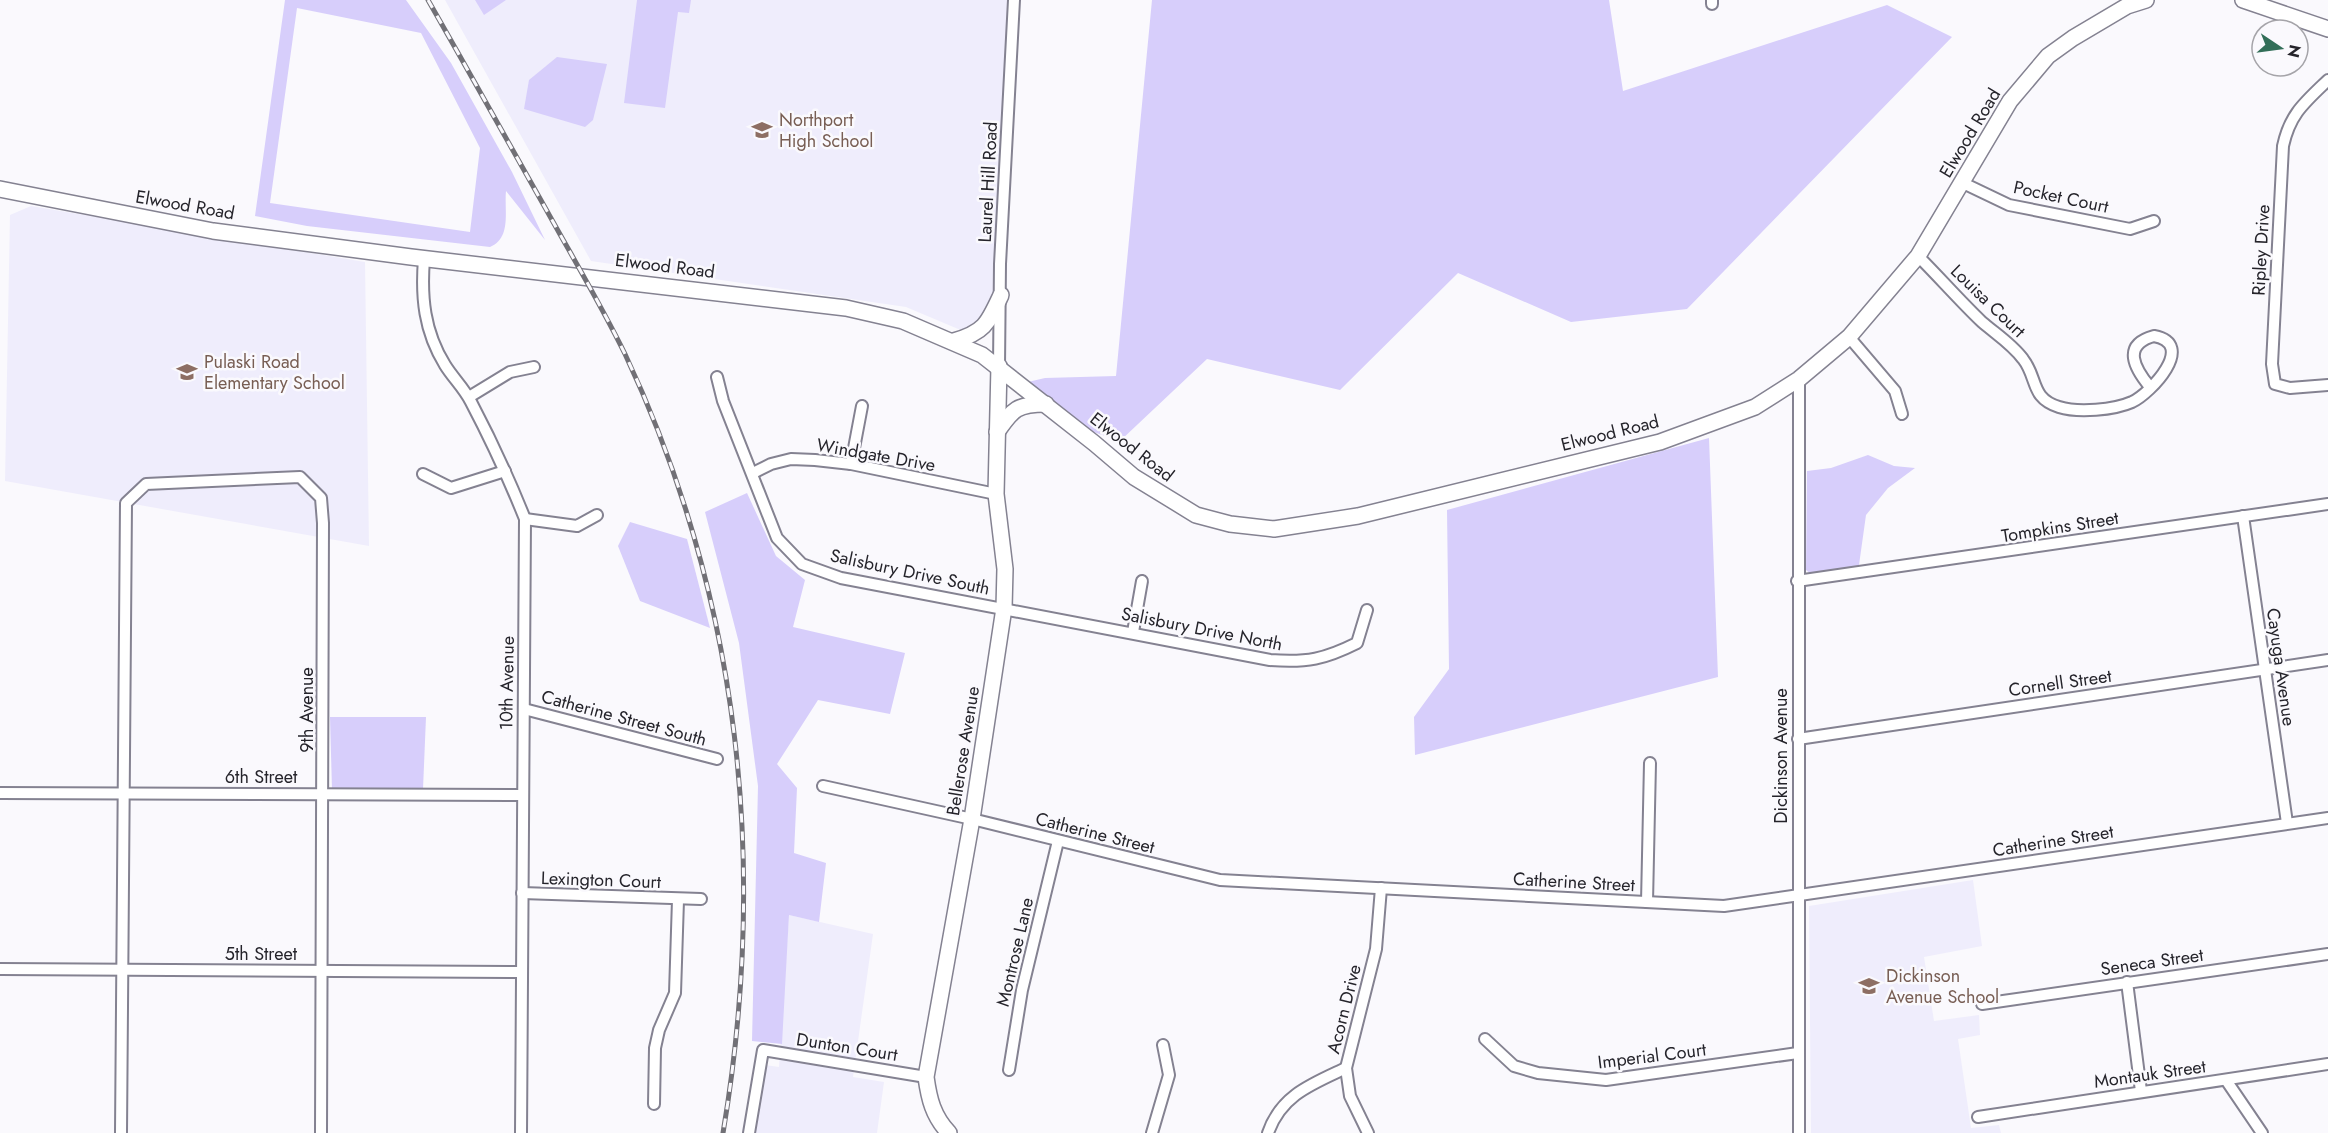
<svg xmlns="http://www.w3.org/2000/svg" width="2328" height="1133" font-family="Jost,sans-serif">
<rect width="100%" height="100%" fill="#faf9fd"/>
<g fill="#efedfc">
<polygon points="445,0 1011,0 998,294 970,334 906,307 591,261"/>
<polygon points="31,206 365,262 369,546 5,481 10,215"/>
<polygon points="1973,880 1982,946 1924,957 1934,1021 1979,1015 1980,1035 1958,1039 1971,1128 1999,1125 2001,1133 1811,1133 1809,906"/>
<polygon points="789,915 873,934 853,1077 884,1082 877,1133 754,1133 765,1065 779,1067"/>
</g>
<g fill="#d7cefb" fill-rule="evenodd">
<path d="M285 0H406L451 63 512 172 545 240 506 191C504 210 512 238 490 247L307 226 255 216ZM297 8 421 33 480 148 470 232 270 203Z"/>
<polygon points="475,0 506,0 484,15"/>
<polygon points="637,0 691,0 689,13 678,12 665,108 624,103"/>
<polygon points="1152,0 1609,0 1623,91 1887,5 1952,37 1687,309 1571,322 1458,273 1340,390 1207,359 1120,441 1058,420 1010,386 1045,378 1116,376"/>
<polygon points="557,57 607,64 593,120 585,127 524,109 529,80"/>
<polygon points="1709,438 1718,677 1415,755 1414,717 1449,669 1447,510"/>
<polygon points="1868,455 1894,466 1915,468 1888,488 1866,515 1859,565 1846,571 1811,574 1806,570 1807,471 1831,468"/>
<polygon points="747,493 776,556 805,580 793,627 905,653 890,714 818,700 777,764 797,788 794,853 826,863 819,922 789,915 782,1044 752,1041 758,786 739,643 705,512"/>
<polygon points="630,522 687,539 710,628 640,601 618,546"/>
<polygon points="330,717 426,717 423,789 332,790"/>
</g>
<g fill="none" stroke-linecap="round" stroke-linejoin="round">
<g stroke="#848291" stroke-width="14">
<g id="street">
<polyline points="1712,0 1712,4"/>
<path d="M2328 80C2304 103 2290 114 2283 146L2272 364 2275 384 2290 388 2328 385"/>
<polyline points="1963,183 2009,205 2130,229 2154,221"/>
<path d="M1918 256C1940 278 1960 301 1982 322 1996 334 2012 344 2023 359 2038 378 2030 398 2059 407 2078 413 2114 410 2132 402 2151 393 2197 344 2154 336 2121 345 2135 369 2150 387"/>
<path d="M424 259C421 297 424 331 445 365 453 378 464 388 471 402 491 440 509 479 525 519L521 1133"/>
<polyline points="1849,337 1895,391 1902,414"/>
<polyline points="999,366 1000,264 1014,0"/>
<path d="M717 377 723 401 777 538 802 564 841 578 1270 660C1307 663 1325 659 1357 643L1367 610"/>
<polyline points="1799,379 1799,1133"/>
<polyline points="469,397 510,372 534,367"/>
<polyline points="851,464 862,406"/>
<polyline points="753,473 771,464 791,459 815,460 851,464 996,494"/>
<polyline points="423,474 451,488 505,471"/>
<polyline points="2243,516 2287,823"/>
<polyline points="525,519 577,526 597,515"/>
<polyline points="1797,581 2328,504"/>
<polyline points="1133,632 1142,581"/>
<polyline points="524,709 717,759"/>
<polyline points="1798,739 2328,660"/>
<polyline points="823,786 972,819 1220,880 1724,906 2328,818"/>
<polyline points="0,793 522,795"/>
<polyline points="522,893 701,899"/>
<polyline points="1647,902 1650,763"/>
<polyline points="0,969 521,972"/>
<polyline points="2127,982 2141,1091"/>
<polyline points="1982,1004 2328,954"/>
<polyline points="1485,1039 1514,1066 1538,1073 1606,1080 1798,1053"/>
<polyline points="1009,1070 1022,990 1058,841"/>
<polyline points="2226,1080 2262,1133"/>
<polyline points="654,1104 655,1048 659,1030 675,993 678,900"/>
<polyline points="1978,1117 2328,1064"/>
<polyline points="121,1133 126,503 146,484 300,477 321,498 323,523 321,1133"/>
<polyline points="749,1133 763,1050 926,1077"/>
<polyline points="1152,1133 1169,1075 1163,1045"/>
<path d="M1268 1133C1281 1095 1312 1084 1346 1068"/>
<polyline points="1368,1133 1350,1096 1346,1068 1376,949 1381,888"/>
</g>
</g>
<g stroke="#848291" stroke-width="18">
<g id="secondary">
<polyline points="2243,0 2328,29"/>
<polyline points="0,189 213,231 411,257 846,308 903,321 982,355 1094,443 1134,477 1196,515 1230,524 1274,529 1358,516 1660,442 1755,407 1799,379 1849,337 1918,256 2010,101 2048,56 2073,38 2127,6 2146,0"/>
<path d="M954 341C985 332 988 323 1001 295"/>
<path d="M997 432C1013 409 1017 404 1046 404"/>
<path d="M949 1133C933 1116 929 1099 926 1077L972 819 1004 608 1005 569 996 494 999 366"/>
</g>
</g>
<use href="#street" stroke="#fff" stroke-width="10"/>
<use href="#secondary" stroke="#fff" stroke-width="15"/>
<g stroke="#717076" stroke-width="5">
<path id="rail" d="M428 0C468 70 507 140 547 211 573 258 601 305 625 354 741 601 768 866 723 1133"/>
</g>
<use href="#rail" stroke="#faf9fd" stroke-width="3" stroke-dasharray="9" stroke-linecap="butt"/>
</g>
<defs>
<g id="school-bare" transform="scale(1.62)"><path d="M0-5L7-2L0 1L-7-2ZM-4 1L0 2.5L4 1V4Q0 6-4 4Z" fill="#8d6e63" stroke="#faf9fd" stroke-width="2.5" paint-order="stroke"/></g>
</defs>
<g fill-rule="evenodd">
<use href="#school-bare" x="762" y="130"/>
<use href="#school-bare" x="187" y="372"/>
<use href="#school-bare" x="1869" y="986"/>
</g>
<g text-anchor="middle" stroke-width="5" stroke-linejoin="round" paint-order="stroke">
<g font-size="18" fill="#785e54" stroke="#faf9fd" text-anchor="start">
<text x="779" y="126">Northport<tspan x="779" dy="21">High School</tspan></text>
<text x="204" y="368">Pulaski Road<tspan x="204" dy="21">Elementary School</tspan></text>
<text x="1886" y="982">Dickinson<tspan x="1886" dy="21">Avenue School</tspan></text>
</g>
<g font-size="18" fill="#25242b" stroke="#faf9fd">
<text transform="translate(1970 133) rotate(-59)" y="6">Elwood Road</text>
<text transform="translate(988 182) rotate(-87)" y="6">Laurel Hill Road</text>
<text transform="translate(2061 197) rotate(12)" y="6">Pocket Court</text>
<text transform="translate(185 205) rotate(10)" y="6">Elwood Road</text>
<text transform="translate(2261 250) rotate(-87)" y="6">Ripley Drive</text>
<text transform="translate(665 266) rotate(7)" y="6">Elwood Road</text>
<text transform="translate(1988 301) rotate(44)" y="6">Louisa Court</text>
<text transform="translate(1610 433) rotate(-14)" y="6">Elwood Road</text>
<text transform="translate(1132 447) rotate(38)" y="6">Elwood Road</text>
<text transform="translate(876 455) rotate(10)" y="6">Windgate Drive</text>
<text transform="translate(2060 527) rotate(-9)" y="6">Tompkins Street</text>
<text transform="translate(910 572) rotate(12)" y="6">Salisbury Drive South</text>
<text transform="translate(1202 629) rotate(11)" y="6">Salisbury Drive North</text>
<text transform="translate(2281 667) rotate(82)" y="6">Cayuga Avenue</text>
<text transform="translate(507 683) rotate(-89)" y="6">10th Avenue</text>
<text transform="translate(2060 683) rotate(-8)" y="6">Cornell Street</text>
<text transform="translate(307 710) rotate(-90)" y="6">9th Avenue</text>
<text transform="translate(624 718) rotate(15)" y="6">Catherine Street South</text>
<text transform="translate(963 751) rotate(-81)" y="6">Bellerose Avenue</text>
<text transform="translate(1781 756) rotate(-90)" y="6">Dickinson Avenue</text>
<text x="261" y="783">6th Street</text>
<text transform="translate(1095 833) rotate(14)" y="6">Catherine Street</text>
<text transform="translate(2053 841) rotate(-9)" y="6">Catherine Street</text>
<text transform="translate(601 880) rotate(2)" y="6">Lexington Court</text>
<text transform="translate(1574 882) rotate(3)" y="6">Catherine Street</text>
<text transform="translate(1015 952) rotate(-77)" y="6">Montrose Lane</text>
<text x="261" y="960">5th Street</text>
<text transform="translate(2152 962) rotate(-8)" y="6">Seneca Street</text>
<text transform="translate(1344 1009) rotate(-76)" y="6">Acorn Drive</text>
<text transform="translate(847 1047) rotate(9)" y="6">Dunton Court</text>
<text transform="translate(1652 1056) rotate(-7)" y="6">Imperial Court</text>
<text transform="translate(2150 1074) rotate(-8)" y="6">Montauk Street</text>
</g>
</g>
<g transform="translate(2280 48) rotate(103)"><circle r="28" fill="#faf9fd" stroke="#a5a4a9" stroke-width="1.5"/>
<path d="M0-4.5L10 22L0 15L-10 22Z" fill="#326e58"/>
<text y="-9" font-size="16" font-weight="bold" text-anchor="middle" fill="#25242b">N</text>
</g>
</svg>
